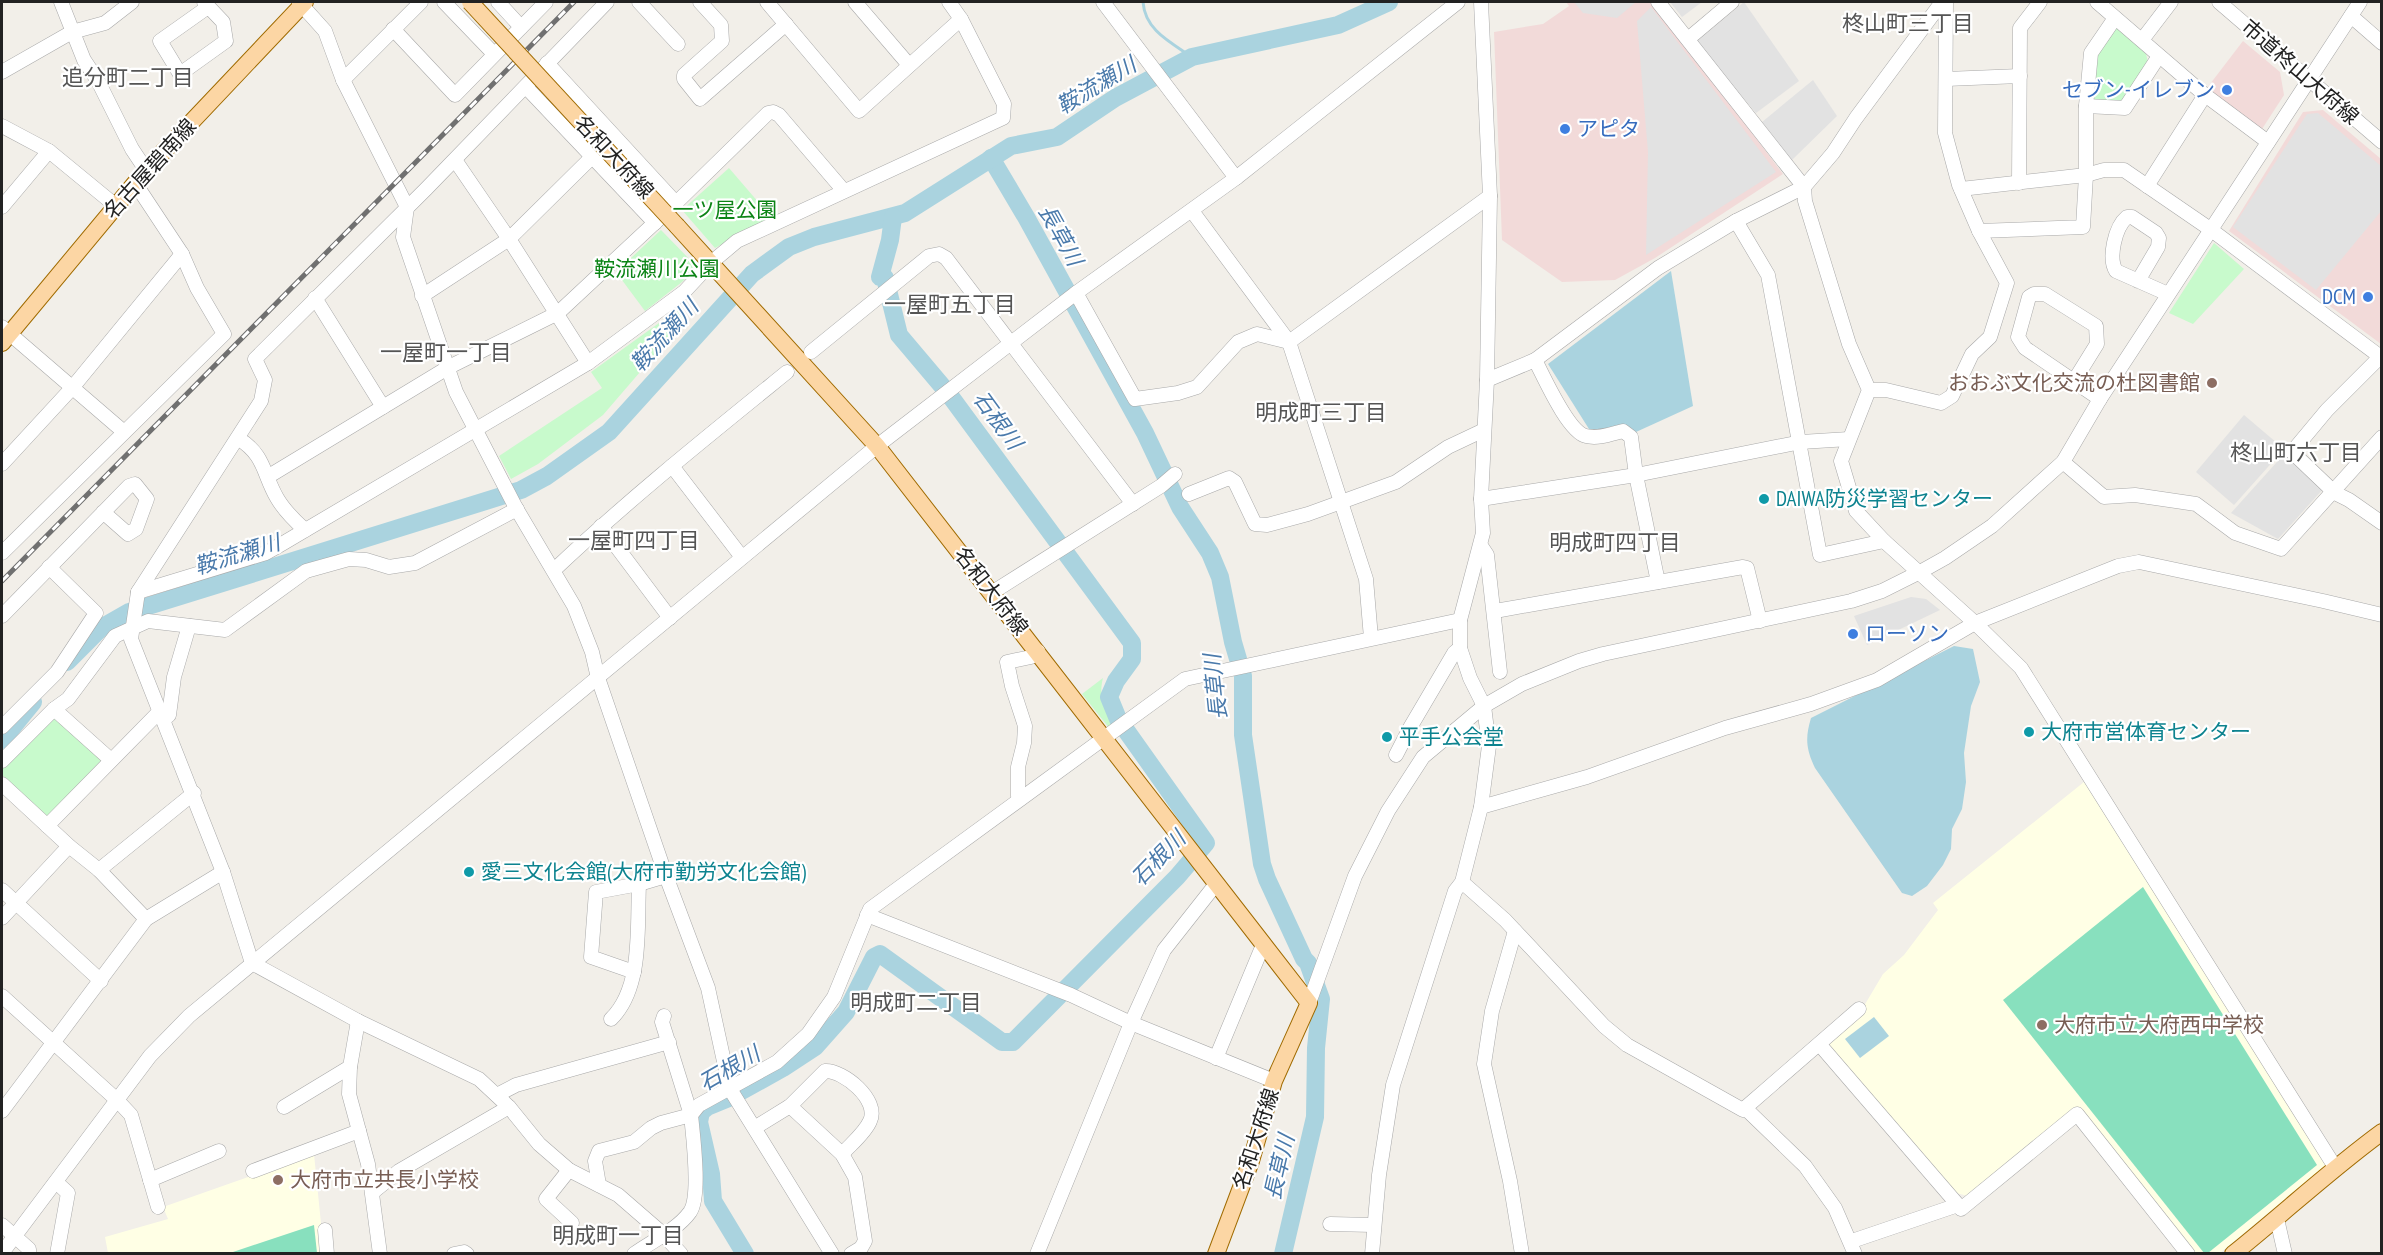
<svg xmlns="http://www.w3.org/2000/svg" width="2383" height="1255" font-family="'PT Sans Narrow','Noto Sans JP',sans-serif">
<rect width="100%" height="100%" fill="#f2efe9"/>
<g fill="#f2dad9">
<polygon points="1566,2 1654,2 1783,174 1655,258 1615,280 1562,282 1502,240 1494,32 1543,24 1569,6"/>
<polygon points="2243,41 2280,72 2284,95 2262,129 2255,130 2207,88"/>
<polygon points="2323,110 2381,159 2381,344 2229,231 2303,112"/>
</g>
<g fill="#ffffe5">
<polygon points="2084,782 2326,1165 2220,1253 2195,1253 2079,1107 1968,1196 1952,1192 1829,1050 1830,1040 1861,1011 1883,974 1904,955 1938,910 1933,903"/>
<polygon points="314,1154 324,1253 108,1253 105,1237 168,1219 163,1207"/>
</g>
<g fill="#c8facc">
<polygon points="2116,26 2146,54 2148,62 2126,102 2094,101 2097,55"/>
<polygon points="729,168 771,217 715,248 682,210"/>
<polygon points="661,230 697,267 682,282 645,311 616,272"/>
<polygon points="2214,243 2244,269 2193,324 2169,313"/>
<polygon points="677,310 684,321 603,415 538,464 511,479 499,456 602,388 591,372"/>
<path d="M1103 678C1098 697 1105 708 1116 724L1110 729 1082 694Z"/>
<polygon points="57,717 103,758 102,763 48,818 2,775 2,768 52,718"/>
</g>
<g fill="#88e0be">
<polygon points="2143,887 2317,1165 2208,1253 2204,1253 2003,1000"/>
<polygon points="314,1225 317,1253 233,1253 233,1252"/>
</g>
<g fill="#e2e2e2">
<polygon points="1574,2 1636,2 1617,18 1583,13"/>
<polygon points="1670,2 1702,2 1682,17"/>
<polygon points="1744,2 1799,81 1756,113 1696,42"/>
<polygon points="1651,7 1776,172 1646,255 1648,152 1637,21"/>
<polygon points="1813,80 1837,116 1792,160 1762,122"/>
<polygon points="2318,113 2381,166 2382,210 2316,290 2233,227 2307,114"/>
<polygon points="2244,415 2284,449 2234,505 2196,472"/>
<polygon points="2285,453 2324,488 2278,539 2231,513"/>
<polygon points="1911,597 1926,599 1940,610 1867,645 1854,616"/>
</g>
<g fill="#aad3df">
<polygon points="1671,271 1693,406 1636,432 1589,429 1548,364"/>
<path d="M1954 646 1973 649 1980 682 1971 706 1964 753 1966 782 1962 809 1952 829 1951 849 1943 865 1927 886 1912 896 1902 893 1815 768C1806 749 1805 738 1811 718Z"/>
<polygon points="1874,1017 1889,1036 1860,1058 1845,1039"/>
</g>
<g fill="none" stroke-linecap="round" stroke-linejoin="round">
<path stroke="#aad3df" stroke-width="3" d="M1143 2C1145 30 1170 42 1192 57"/>
<g stroke="#aad3df" stroke-width="18">
<polyline points="991,158 1026,217 1145,433 1180,507 1210,553 1220,577 1233,642 1243,676 1243,735 1262,864 1267,879 1304,959 1308,963 1321,999 1316,1048 1315,1117 1283,1254"/>
<polyline points="67,662 101,628 129,612 521,490 547,476 609,432 752,274 789,247 814,237 905,213 1011,146 1057,137 1115,98 1192,57 1338,25 1389,2"/>
<polyline points="2,740 33,702"/>
<polyline points="745,1254 713,1201 711,1174 699,1122 701,1112 707,1107 729,1098 783,1068 815,1047 846,1012 874,957 880,954 1002,1042 1013,1042 1177,877 1206,843 1118,719 1109,697 1116,681 1132,659 1132,643 948,393 899,335 885,278 880,277 890,240 893,217"/>
</g>
<g stroke="#a9a9a9" stroke-width="15">
<g id="minor">
<polyline points="61,2 84,60 98,81 132,149 146,170"/>
<polyline points="204,2 223,22 226,41 180,74 160,41 208,7"/>
<polyline points="299,2 325,31 343,80 407,207 403,237 456,392 516,508 574,606 592,652 598,678 666,876 708,988 730,1089 832,1254"/>
<polyline points="444,2 494,54"/>
<polyline points="498,2 521,27"/>
<polyline points="607,2 426,189 255,359 265,380 261,401 138,592 131,639 223,872 252,963 358,1021 479,1079 509,1107 539,1144 569,1170 618,1195 663,1234 681,1254"/>
<polyline points="639,2 678,44"/>
<polyline points="700,2 721,25 722,41 684,75 684,79 700,99 786,24"/>
<polyline points="767,2 859,111 961,19"/>
<polyline points="855,2 909,65"/>
<polyline points="1103,2 1236,178"/>
<polyline points="1658,2 1804,187 1805,201 1849,344 1869,390 1841,461 1856,511 1884,541 1975,623 2021,668 2335,1167"/>
<polyline points="2097,2 2205,95 2147,186"/>
<polyline points="2219,2 2382,142"/>
<polyline points="2351,16 2382,43"/>
<polyline points="393,29 455,95 546,2"/>
<polyline points="1688,39 1732,2"/>
<polyline points="2142,40 2171,2"/>
<polyline points="547,63 676,203"/>
<polyline points="2,72 72,32 105,23 132,2"/>
<polyline points="1946,79 2020,76"/>
<polyline points="343,80 421,2"/>
<polyline points="526,87 655,223"/>
<polyline points="2205,95 2268,142"/>
<polyline points="2086,106 2125,108 2159,56"/>
<polyline points="2,126 49,151 116,206"/>
<polyline points="455,160 509,239 588,363"/>
<polyline points="2019,183 2020,28 2040,2"/>
<polyline points="1961,189 2086,175 2104,170 2124,170 2210,229 2382,358"/>
<polyline points="2,207 49,151"/>
<polyline points="1192,211 1289,342 1366,579 1371,638"/>
<polyline points="1736,221 1768,275 1820,555 1884,541"/>
<polyline points="1979,231 2083,227 2086,175 2086,106 2091,53 2115,18"/>
<path d="M2138 281 2158 247 2159 238 2156 233 2132 217H2127C2115 227 2108 258 2116 271L2168 294"/>
<polyline points="1076,293 1135,399 1178,393 1197,387 1238,342 1257,334 1289,342"/>
<polyline points="422,296 509,239 591,158"/>
<polyline points="315,298 383,407"/>
<polyline points="2,327 124,432"/>
<polyline points="1289,342 1490,196"/>
<polyline points="811,352 929,256 939,254 946,258 1133,504"/>
<polyline points="2380,357 2327,410 2292,452 2335,493 2349,500 2382,523"/>
<path d="M1535 360C1544 377 1568 432 1586 436 1598 439 1611 434 1623 431L1631 437 1636 475 1658 582"/>
<polyline points="1487,380 1535,360 1658,268 1736,221 1804,187 1833,153 1856,118 1942,2"/>
<polyline points="2074,381 2097,344 2096,326 2045,294 2034,294 2029,297 2018,337 2025,348 2100,399"/>
<polyline points="1869,390 1886,390 1941,403 1952,396 1972,354 1990,337 2007,283 1979,231 1959,185 1945,133 1946,2"/>
<path d="M239 439C265 455 263 474 277 498 284 510 295 521 305 530"/>
<polyline points="2063,462 2104,497 2135,495 2196,504 2235,533 2281,549 2382,437"/>
<polyline points="2,464 72,388 182,254"/>
<polyline points="672,466 741,556"/>
<polyline points="269,476 449,367 558,313 676,203 768,113 773,112 779,115 844,191"/>
<polyline points="1189,494 1229,478 1235,482 1255,524 1267,525 1308,514 1396,482 1448,447 1484,430"/>
<polyline points="1481,499 1636,475 1801,442 1849,439"/>
<polyline points="601,526 670,618"/>
<polyline points="1481,546 1487,555 1500,672"/>
<polyline points="2,553 224,334 197,288 182,254 135,183"/>
<path d="M554 570C628 500 708 436 787 372"/>
<polyline points="138,592 266,553 275,548 588,363 684,292 712,262 737,241 1003,118 1004,104 961,19 949,2"/>
<polyline points="993,592 1161,486 1175,474"/>
<polyline points="1495,611 1743,567 1747,568 1760,621"/>
<polyline points="2,616 129,486 135,484 147,499 136,529 128,534 103,512"/>
<polyline points="54,709 111,760"/>
<polyline points="163,720 169,715 174,677 189,626"/>
<polyline points="2,727 57,672 96,613 49,567"/>
<polyline points="1396,755 1411,726 1454,653 1460,648"/>
<polyline points="2,761 54,709 68,699 115,636 148,621 225,630 306,571 349,559 366,560 389,567 415,563 517,509"/>
<polyline points="2,784 69,846 99,870 146,919"/>
<polyline points="1020,799 1018,796 1018,767 1024,743 1025,726 1012,686 1007,662 1031,657 1038,651"/>
<polyline points="1481,807 1587,777 1725,728 1811,704 1877,680 1975,623 2118,566 2139,562 2323,601 2382,615"/>
<polyline points="47,826 159,712"/>
<polyline points="99,870 194,793"/>
<polyline points="1462,882 1505,920 1604,1026 1627,1045 1743,1110 1745,1108 1805,1166 1835,1208 1855,1254"/>
<polyline points="2,890 101,981"/>
<polyline points="867,915 1071,995 1131,1023 1274,1081"/>
<polyline points="2,918 69,846"/>
<polyline points="1515,931 1492,1011 1484,1064 1510,1181 1522,1254"/>
<polyline points="634,972 591,957 596,892 639,884 666,876"/>
<polyline points="2,996 117,1100 131,1115 158,1207"/>
<polyline points="1309,1003 1355,876 1388,811 1423,757 1484,706 1522,684 1579,661 1603,654 1851,601 1882,591 1920,572 1945,558 1992,526 2063,462 2100,399 2360,2"/>
<path d="M611 1019C643 988 637 927 639 884"/>
<polyline points="358,1021 350,1067 349,1094 368,1164 380,1254"/>
<polyline points="1820,1045 1958,1205"/>
<polyline points="1216,1058 1263,945"/>
<polyline points="497,1095 516,1085 669,1042"/>
<polyline points="790,1106 842,1154 855,1177 865,1241 861,1248 851,1254"/>
<polyline points="284,1107 350,1067"/>
<polyline points="1745,1108 1859,1009"/>
<polyline points="2,1111 146,919 223,872"/>
<path d="M756 1127 790 1106 825 1071C843 1070 880 1100 870 1121 865 1133 851 1144 842 1154"/>
<polyline points="569,1170 546,1199 572,1223"/>
<polyline points="253,1171 359,1131"/>
<polyline points="150,1180 219,1151"/>
<polyline points="56,1182 68,1193 57,1254"/>
<polyline points="599,1185 595,1161 599,1151 634,1142 651,1128 661,1123 691,1115 662,1022 664,1016"/>
<polyline points="373,1192 399,1171 509,1107"/>
<polyline points="2277,1219 2285,1254"/>
<polyline points="1330,1224 1373,1225"/>
<polyline points="2,1225 29,1249 29,1254"/>
<polyline points="325,1230 327,1254"/>
<polyline points="1852,1241 1958,1205 1961,1209 2077,1114 2188,1254"/>
<polyline points="2,1253 150,1056 189,1016 877,446 1076,293 1236,178 1458,2"/>
<polyline points="454,1254 464,1252 467,1254"/>
<path d="M634 1254C652 1241 677 1230 690 1212 701 1196 693 1136 691 1115L699 1105 777 1062 808 1034 834 997 870 909 1185 679 1460 620"/>
<polyline points="1037,1254 1131,1023 1164,950 1216,884"/>
<polyline points="1372,1254 1379,1175 1393,1085 1455,891 1462,882 1481,807 1489,746 1484,706 1470,678 1460,648 1460,620 1483,533 1481,499 1487,380 1490,196 1481,2"/>
</g>
</g>
<g stroke="#a06b00" stroke-width="18">
<g id="major">
<polyline points="677,226 877,446 1309,1003 1274,1081 1251,1161 1216,1254"/>
<polyline points="2,343 146,170 305,2"/>
<path d="M2233 1254C2283 1214 2330 1170 2382 1132"/>
</g>
</g>
<use href="#minor" stroke="#fff" stroke-width="14"/>
<use href="#major" stroke="#fcd6a4" stroke-width="16"/>
<g stroke="#707070" stroke-width="5">
<polyline id="rail" points="2,581 574,2"/>
</g>
<use href="#rail" stroke="#fff" stroke-width="3" stroke-dasharray="9" stroke-linecap="butt"/>
<g stroke="#a06b00" stroke-width="18" stroke-linecap="butt">
<polyline id="major-bridge" points="470,2 677,226"/>
</g>
<use href="#major-bridge" stroke="#fcd6a4" stroke-width="16"/>
</g>
<g fill="#3f7fe0" stroke="#fff" stroke-width="2">
<circle cx="2227" cy="90" r="6"/>
<circle cx="1565" cy="129" r="6"/>
<circle cx="2368" cy="297" r="6"/>
<circle cx="1853" cy="634" r="6"/>
</g>
<g fill="#8d6e63" stroke="#fff" stroke-width="2">
<circle cx="2212" cy="383" r="6"/>
<circle cx="2042" cy="1025" r="6"/>
<circle cx="278" cy="1180" r="6"/>
</g>
<g fill="#0f9aa8" stroke="#fff" stroke-width="2">
<circle cx="1764" cy="499" r="6"/>
<circle cx="2029" cy="732" r="6"/>
<circle cx="1387" cy="737" r="6"/>
<circle cx="469" cy="872" r="6"/>
</g>
<g text-anchor="middle" stroke-width="4.5" stroke-linejoin="round" paint-order="stroke">
<g font-size="21" fill="#222" stroke="#fff">
<text transform="translate(2300 72) rotate(41)" y="7">市道柊山大府線</text>
<text transform="translate(614 157) rotate(47)" y="7">名和大府線</text>
<text transform="translate(150 169) rotate(-48)" y="7">名古屋碧南線</text>
<text transform="translate(991 591) rotate(52)" y="7">名和大府線</text>
<text transform="translate(1256 1139) rotate(-72)" y="7">名和大府線</text>
</g>
<g font-size="21" fill="#366cbe" stroke="#fff" text-anchor="end">
<text x="2215" y="97">セブン-イレブン</text>
<text x="1577" y="136" text-anchor="start">アピタ</text>
<text x="2356" y="304">DCM</text>
<text x="1865" y="641" text-anchor="start">ローソン</text>
</g>
<g font-size="21" fill="#0c8416" stroke="#fff">
<text x="725" y="217">一ツ屋公園</text>
<text x="657" y="276">鞍流瀬川公園</text>
</g>
<g font-size="21" fill="#785e54" stroke="#fff" text-anchor="start">
<text x="2200" y="390" text-anchor="end">おおぶ文化交流の杜図書館</text>
<text x="2054" y="1032">大府市立大府西中学校</text>
<text x="290" y="1187">大府市立共長小学校</text>
</g>
<g font-size="21" fill="#0d838f" stroke="#fff" text-anchor="start">
<text x="1776" y="506">DAIWA防災学習センター</text>
<text x="2041" y="739">大府市営体育センター</text>
<text x="1399" y="744">平手公会堂</text>
<text x="481" y="879">愛三文化会館(大府市勤労文化会館)</text>
</g>
<g font-size="22" fill="#555" stroke="#fff">
<text x="1908" y="31">柊山町三丁目</text>
<text x="128" y="85">追分町二丁目</text>
<text x="950" y="312">一屋町五丁目</text>
<text x="446" y="360">一屋町一丁目</text>
<text x="1321" y="420">明成町三丁目</text>
<text x="2296" y="460">柊山町六丁目</text>
<text x="634" y="548">一屋町四丁目</text>
<text x="1615" y="550">明成町四丁目</text>
<text x="916" y="1010">明成町二丁目</text>
<text x="618" y="1243">明成町一丁目</text>
</g>
<g font-size="22" font-style="italic" fill="#4a7aab" stroke="#fff">
<text transform="translate(1096 85) rotate(-31)" y="8">鞍流瀬川</text>
<text transform="translate(1061 235) rotate(61)" y="8">長草川</text>
<text transform="translate(664 335) rotate(-48)" y="8">鞍流瀬川</text>
<text transform="translate(998 420) rotate(54)" y="8">石根川</text>
<text transform="translate(237 554) rotate(-17)" y="8">鞍流瀬川</text>
<text transform="translate(1215 687) rotate(-96)" y="8">長草川</text>
<text transform="translate(1158 858) rotate(-46)" y="8">石根川</text>
<text transform="translate(729 1068) rotate(-30)" y="8">石根川</text>
<text transform="translate(1279 1167) rotate(-77)" y="8">長草川</text>
</g>
</g>
<rect width="2383" height="1255" fill="none" stroke="#222222" stroke-width="6"/>
</svg>
